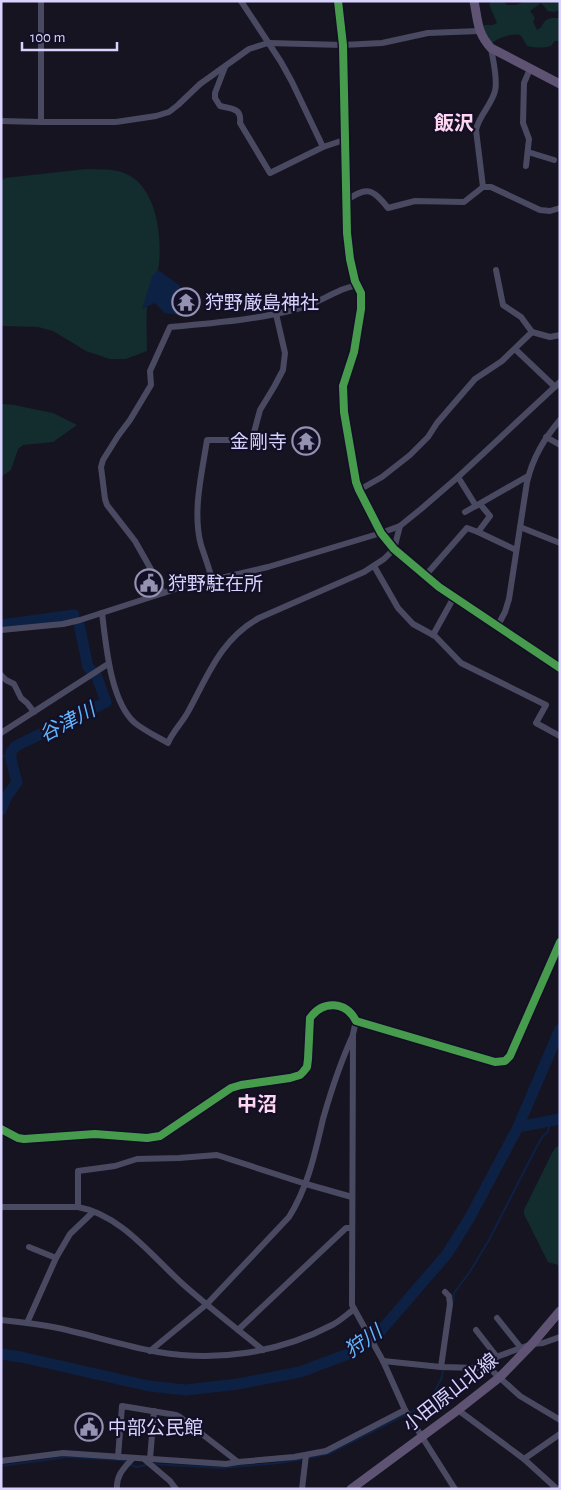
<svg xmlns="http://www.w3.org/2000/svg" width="561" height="1490" font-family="'Alegreya Sans','Noto Sans JP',sans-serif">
<rect width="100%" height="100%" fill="#161421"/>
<g fill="#132c2d">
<path d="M492 1 496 2 504 1 507 5H516L525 1H560V10L554 12 548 11 541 3 530 11 535 18 533 22 537 30 541 27C547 17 548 18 560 18V41H555L551 46C543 48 536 48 527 46 525 43 523 38 521 36 516 31 495 39 491 44L483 29 484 25H493L497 23 489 4Z"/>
<path d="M86 169C98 170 112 168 124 173 156 185 162 234 159 264 157 279 148 295 147 308 146 322 147 337 147 351L126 359H110L86 351 53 331 38 327 4 326 1 325V181L5 178Z"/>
<polygon points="1,404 14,405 53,413 77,425 53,442 23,445 18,449 11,470 1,477"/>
<polygon points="560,1146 560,1270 558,1265 548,1262 524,1214 524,1210 552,1153 556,1147"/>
</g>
<polygon fill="#0d2144" points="158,270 179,285 184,295 179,302 179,315 165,313 155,303 142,309 152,277"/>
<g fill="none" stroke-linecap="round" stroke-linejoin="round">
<g stroke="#0d2144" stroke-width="2">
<polyline points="1,758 11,752"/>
<polyline points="453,1302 454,1293 469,1273 489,1240 536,1148 543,1136 548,1132 550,1121"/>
<polyline points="309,1458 328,1454 415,1410 431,1399 442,1377 443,1368"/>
<polyline points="130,1464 136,1467 147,1465"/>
<polyline points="152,1464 222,1468 279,1463 304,1459"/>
<polyline points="1,1466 67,1457 120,1460 126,1462"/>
</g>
<g stroke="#0d2144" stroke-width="11">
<polyline points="1,625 74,615"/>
<polyline points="1,810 7,796 17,782 11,760 11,752 16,746 106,702 97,677 88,667 79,624"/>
<polyline points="518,1127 560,1119"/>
<polyline points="1,1354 21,1357 149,1386 186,1390 238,1384 300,1372 348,1354 378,1334 447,1254 469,1219 518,1127 560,1029"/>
</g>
<g stroke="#4a4962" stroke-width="6">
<polyline points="41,1 41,122"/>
<polyline points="241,1 281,62 292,82 323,147"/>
<polyline points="338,1 343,45 347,233 350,259 355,281 361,293 361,309 354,352 343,386 344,412 356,482 359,490 381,533 394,549 439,587 560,668"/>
<path d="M225 67 215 93V98L220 106C232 109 242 108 240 123L270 173 323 147 344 140"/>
<polyline points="1,121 41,122 116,122 156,116 169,112 178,105 200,84 249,49 268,43 343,45 382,43 428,33 479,31"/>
<polyline points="528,152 554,160"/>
<polyline points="526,166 529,139 523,123 524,83 530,69"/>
<path d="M483 187 476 130C479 115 491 106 495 91 498 80 493 60 491 48"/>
<path d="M345 201C367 187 371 187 388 208L415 201 464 202 483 187H491L540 210 550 211 560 208"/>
<polyline points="532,332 550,337 560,335"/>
<polyline points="515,349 555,387"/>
<polyline points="546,437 560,445"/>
<polyline points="458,477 476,506"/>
<polyline points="359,490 382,477 410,455 428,437 437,423 475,379 502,361 532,332 521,317 503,305 496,270"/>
<polyline points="465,512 528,476"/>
<polyline points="520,527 560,543"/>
<polyline points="478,532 516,550"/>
<polyline points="374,566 398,608 413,624 435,636 461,663 546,705 536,723 560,736"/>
<polyline points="425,576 467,528 478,532 490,516 480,504"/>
<path d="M212 579C209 568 205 557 201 545 192 512 202 473 207 440H252L260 410 274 387 283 370 285 353 276 314"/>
<path d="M163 593 157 580 135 541 107 505 105 499 101 467 103 460 118 436 130 420 151 385 150 371 170 327C213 323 258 320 300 308 315 304 325 297 339 291 345 288 351 287 358 285"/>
<path d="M102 613C106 644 110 701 135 723 145 731 158 737 168 743 173 731 183 722 189 710 208 675 221 639 259 618L364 572 384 559 394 549 400 526"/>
<path d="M497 627 505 612 509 599 527 482C533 457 544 439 560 420"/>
<polyline points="1,630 63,624 80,620 182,587 268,567 381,533 400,526 421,509 458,477 560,382"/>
<polyline points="433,635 454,597"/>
<polyline points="1,675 6,680 14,684 21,698 27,703 34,712"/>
<polyline points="1,733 108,664"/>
<polyline points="356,1021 353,1034 352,1305 383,1361 405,1410 455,1489"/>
<path d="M1 1129 18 1138 24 1139 95 1134 147 1138 160 1136 231 1088 241 1085 290 1078 300 1075 303 1072 307 1067 308 1059 310 1018C323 1000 346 1001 356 1021L495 1062 505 1061 510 1056 560 942"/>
<path d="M1 1207H78C122 1215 153 1258 185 1286 210 1308 237 1329 263 1350"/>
<polyline points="78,1207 78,1171 115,1166 137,1159 179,1158 217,1155 306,1184 352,1197"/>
<polyline points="29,1247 56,1258"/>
<polyline points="497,1318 521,1348"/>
<path d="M1 1320C20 1322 39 1324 58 1328 91 1335 124 1346 158 1352 217 1362 279 1353 332 1325 340 1321 346 1315 353 1310"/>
<polyline points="27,1323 56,1258 70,1234 93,1212"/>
<polyline points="238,1330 346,1228 352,1228"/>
<polyline points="476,1330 497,1357"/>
<path d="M150 1351 207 1304 289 1217C308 1187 315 1153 323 1119 331 1091 341 1061 353 1035"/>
<polyline points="383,1361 441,1367 478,1368 488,1367 520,1396 560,1420"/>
<polyline points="441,1367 450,1304 449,1296 445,1292"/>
<polyline points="485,1367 485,1361 532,1344 543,1343 560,1337"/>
<polyline points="458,1410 524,1459 557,1489"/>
<polyline points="118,1457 122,1406 176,1415 180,1417 238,1462"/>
<polyline points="144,1459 170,1481 176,1489"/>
<polyline points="150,1459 154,1411"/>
<polyline points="524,1459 560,1434"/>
<polyline points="1,1461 63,1453 226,1464 238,1462 294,1457 326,1451 405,1410"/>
<path d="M117 1489C116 1475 124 1468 133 1458"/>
<polyline points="302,1489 306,1455"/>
</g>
<g stroke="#5e5373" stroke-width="9">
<path d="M474 1C478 21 477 33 491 48L560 84"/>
<polyline points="351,1489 458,1410 500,1377 532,1344 560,1311"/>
</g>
<g stroke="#130f26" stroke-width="11">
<g id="cycleway">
<polyline points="338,1 343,45 347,233 350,259 355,281 361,293 361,309 354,352 343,386 344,412 356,482 359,490 381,533 394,549 439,587 560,668"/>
<path d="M1 1129 18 1138 24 1139 95 1134 147 1138 160 1136 231 1088 241 1085 290 1078 300 1075 303 1072 307 1067 308 1059 310 1018C323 1000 346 1001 356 1021L495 1062 505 1061 510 1056 560 942"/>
</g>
</g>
<use href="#cycleway" stroke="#469c4c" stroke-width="8"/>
</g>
<defs>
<g id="temple-ring" transform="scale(1.4375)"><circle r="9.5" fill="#130f26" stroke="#9591b1" stroke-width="1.5"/><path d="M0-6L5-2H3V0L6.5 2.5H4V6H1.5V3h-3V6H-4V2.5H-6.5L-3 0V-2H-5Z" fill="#9591b1"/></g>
<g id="civic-ring" transform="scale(1.4375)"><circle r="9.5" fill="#130f26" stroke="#9591b1" stroke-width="1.5"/><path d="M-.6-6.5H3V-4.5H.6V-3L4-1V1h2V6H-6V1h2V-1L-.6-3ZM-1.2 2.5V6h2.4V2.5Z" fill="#9591b1"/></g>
</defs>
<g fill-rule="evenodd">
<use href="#temple-ring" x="186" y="302"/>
<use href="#temple-ring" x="306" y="441"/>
<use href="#civic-ring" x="149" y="583"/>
<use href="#civic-ring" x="89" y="1427"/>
</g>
<g text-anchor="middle" stroke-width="4.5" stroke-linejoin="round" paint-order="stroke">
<g font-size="19" fill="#d9d4ff" stroke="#130f26" text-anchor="start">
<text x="205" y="309">狩野厳島神社</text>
<text x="287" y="448" text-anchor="end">金剛寺</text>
<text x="168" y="590">狩野駐在所</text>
<text x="108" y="1434">中部公民館</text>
</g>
<g font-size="19" fill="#d9d4ff" stroke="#130f26">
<text transform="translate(450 1392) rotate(-38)" y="7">小田原山北線</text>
</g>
<g font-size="20" font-weight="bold" fill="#ffd6f0" stroke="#130f26">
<text x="454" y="130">飯沢</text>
<text x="257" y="1111">中沼</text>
</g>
<g font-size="20" font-style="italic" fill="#62b6ff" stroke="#130f26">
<text transform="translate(67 722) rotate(-28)" y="7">谷津川</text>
<text transform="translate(363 1341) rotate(-35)" y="7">狩川</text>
</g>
</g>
<rect width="561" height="1490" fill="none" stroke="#d9d4ff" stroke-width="5"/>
<path d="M22 42v8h95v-8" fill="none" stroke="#d9d4ff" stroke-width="2.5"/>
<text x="30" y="42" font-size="15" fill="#d9d4ff" stroke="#130f26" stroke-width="4" paint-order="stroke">100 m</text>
</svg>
